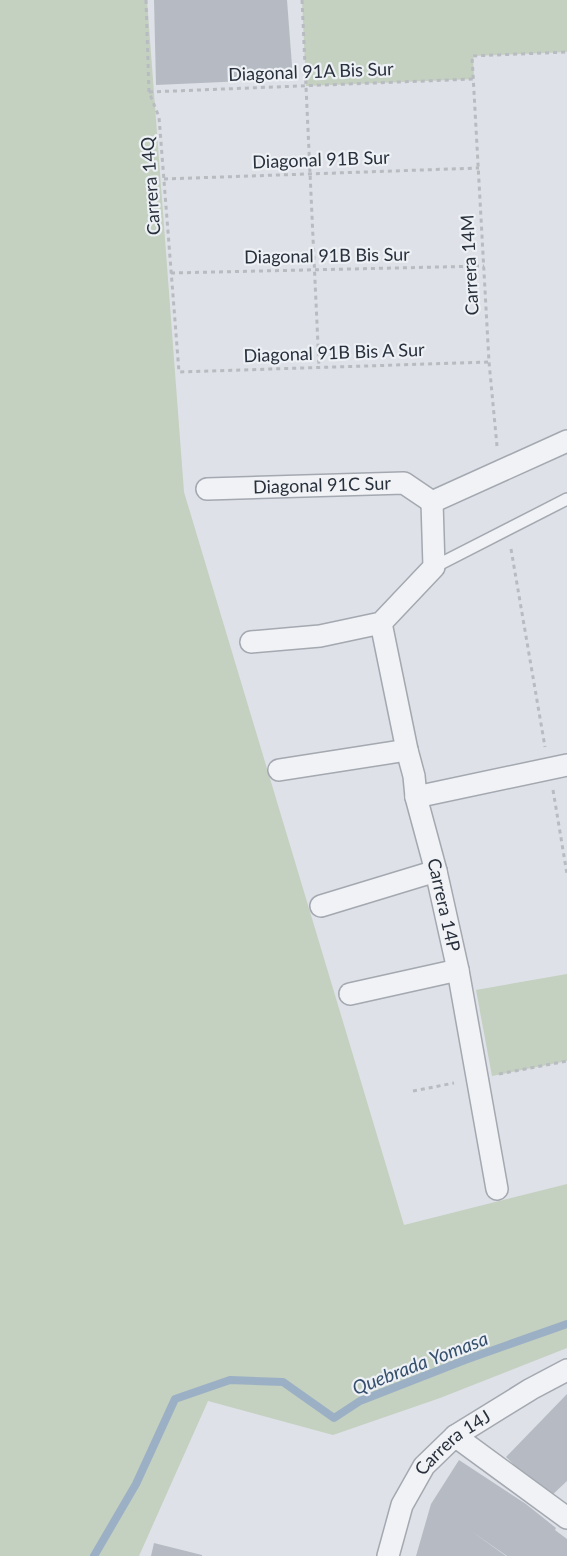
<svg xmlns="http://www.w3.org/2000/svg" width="567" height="1556" font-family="Lato,sans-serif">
<rect width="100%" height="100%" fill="#dee1e7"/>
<g fill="#c4d0c0">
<polygon points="0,0 147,0 184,492 404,1225 567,1184 567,1348 440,1398 333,1435 208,1401 139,1556 0,1556"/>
<polygon points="302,0 567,0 567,52 473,56 474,79 306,86"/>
<polygon points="567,974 567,1061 492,1076 476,990"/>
</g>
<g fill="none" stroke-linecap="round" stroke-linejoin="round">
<polyline stroke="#9bb0c5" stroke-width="8" points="94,1556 136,1484 175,1399 230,1380 283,1382 334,1418 360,1401 465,1360 567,1324"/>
</g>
<g fill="#b6bbc3">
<polygon points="154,0 287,0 293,79 156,85"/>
<polygon points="567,1394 567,1481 549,1498 506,1457"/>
<polygon points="459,1460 526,1504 556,1528 555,1530 567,1539 567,1556 507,1556 471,1531 506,1556 416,1556 431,1504"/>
<polygon points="154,1543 202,1555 202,1556 151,1556"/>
</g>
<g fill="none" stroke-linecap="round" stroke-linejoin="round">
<g stroke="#a4a8b0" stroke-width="14">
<polyline id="service" points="434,567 567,499"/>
</g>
<g stroke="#a4a8b0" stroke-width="24">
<g id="minor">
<path id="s1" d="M207 489 404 483 432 502"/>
<polyline points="432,502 567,441"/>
<path id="s2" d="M381 623 407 750 414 776 416 797 436 871 458 970 497 1189"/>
<polyline points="251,642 320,636 381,623 434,567 432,502"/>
<polyline points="279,770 407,750"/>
<polyline points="416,797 567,765"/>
<polyline points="321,906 436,871"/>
<polyline points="350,994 458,970"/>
<polyline points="455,1436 567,1518"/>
<path id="s3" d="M388 1556 402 1505 424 1466 455 1436 531 1389 567 1370"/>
</g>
</g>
<g stroke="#b8bcc1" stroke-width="3" stroke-dasharray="4 4" stroke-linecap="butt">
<polyline points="146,0 149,92 159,117 179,372 489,362"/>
<polyline points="302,0 319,367"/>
<polyline points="149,92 474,79"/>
<polyline points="164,179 479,168"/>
<polyline points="171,273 484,266"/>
<polyline points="497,446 489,362 472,56 567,52"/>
<polyline points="511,549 545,747"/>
<polyline points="553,790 567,874"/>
<polyline points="499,1074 567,1061"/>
<polyline points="413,1091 454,1083"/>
</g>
<use href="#service" stroke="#f0f2f5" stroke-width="11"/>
<use href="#minor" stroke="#f0f2f5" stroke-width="21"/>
</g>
<g text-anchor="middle" stroke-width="4.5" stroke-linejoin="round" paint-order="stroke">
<g font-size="18" fill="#28303c" stroke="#edf0f4">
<text transform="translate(311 72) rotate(-2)" y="6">Diagonal 91A Bis Sur</text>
<text transform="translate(321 160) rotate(-2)" y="6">Diagonal 91B Sur</text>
<text transform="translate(151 186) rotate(-94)" y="6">Carrera 14Q</text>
<text transform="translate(327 256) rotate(-1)" y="6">Diagonal 91B Bis Sur</text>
<text transform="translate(470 265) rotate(-93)" y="6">Carrera 14M</text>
<text transform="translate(334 353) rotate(-2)" y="6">Diagonal 91B Bis A Sur</text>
<text dy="6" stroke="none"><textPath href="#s1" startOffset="115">Diagonal 91C Sur</textPath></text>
<text dy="6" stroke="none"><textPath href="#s2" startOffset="289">Carrera 14P</textPath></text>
<text dy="6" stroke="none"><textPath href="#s3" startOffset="135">Carrera 14J</textPath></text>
</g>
<g font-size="19" font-style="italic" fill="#354f6d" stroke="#edf0f4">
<text transform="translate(420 1363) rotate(-21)" y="7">Quebrada Yomasa</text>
</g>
</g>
</svg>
